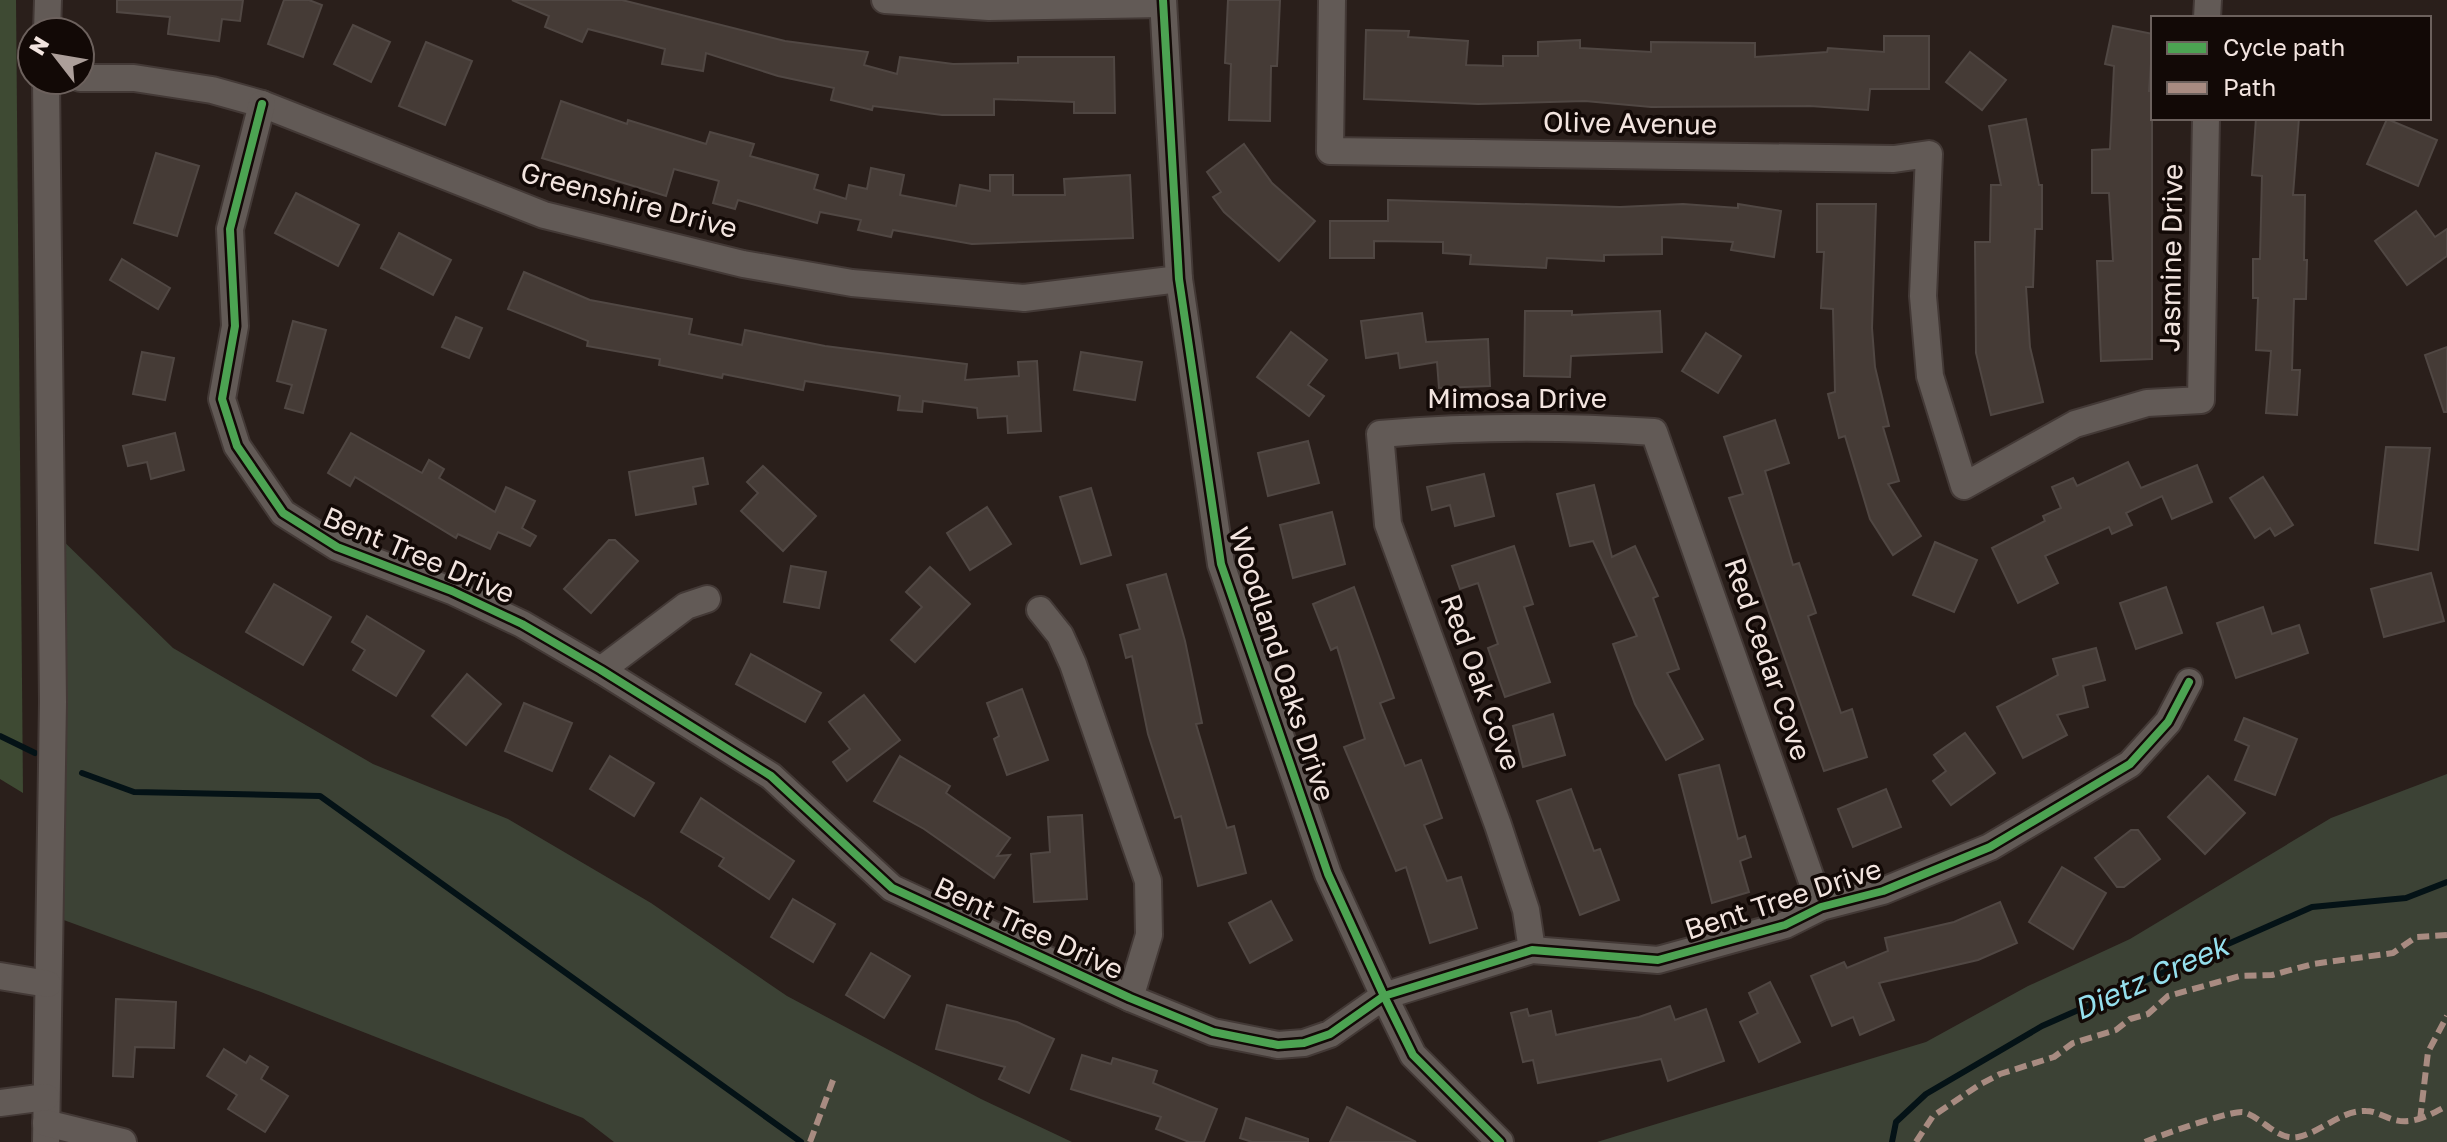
<svg xmlns="http://www.w3.org/2000/svg" width="2447" height="1142" font-family="'Golos Text',sans-serif">
<rect width="100%" height="100%" fill="#2a1f1b"/>
<g fill="#3c4235">
<polygon points="51,529 173,648 373,764 508,819 651,903 787,996 981,1099 1072,1142 614,1142 583,1118 261,992 50,915"/>
<polygon points="2447,774 2447,1142 1597,1142 1926,1042 2028,986 2130,939 2331,818"/>
</g>
<polygon fill="#3e4a33" points="0,0 16,0 23,793 0,779"/>
<g fill="none" stroke-linecap="round" stroke-linejoin="round">
<g stroke="#041216" stroke-width="6">
<polyline points="0,736 35,753"/>
<polyline points="82,773 134,792 320,796 801,1142"/>
<polyline points="1892,1142 1896,1122 1926,1094 2042,1026 2312,907 2406,898 2447,882"/>
</g>
</g>
<g fill="#453b36" stroke="#504743" stroke-width="2">
<polygon points="117,0 243,0 240,21 222,19 219,41 168,34 170,17 117,12"/>
<polygon points="284,0 309,0 322,5 303,57 268,44"/>
<polygon points="512,0 622,0 785,41 868,52 864,65 897,74 900,57 953,64 1018,63 1018,57 1114,57 1115,113 1074,113 1074,102 994,99 994,115 942,115 873,106 872,110 831,100 834,88 778,76 706,53 703,71 662,64 665,49 588,29 582,42 545,27 549,16"/>
<polygon points="1228,0 1280,0 1277,66 1271,66 1270,121 1229,120 1231,64 1225,63"/>
<polygon points="353,25 390,42 371,82 334,64"/>
<polygon points="2113,26 2153,34 2149,91 2152,91 2152,359 2101,361 2097,261 2113,261 2109,193 2092,193 2092,150 2110,149 2114,66 2105,64"/>
<polygon points="1366,30 1409,31 1408,37 1468,41 1466,65 1503,66 1503,56 1538,56 1538,42 1580,40 1580,48 1651,52 1651,42 1755,43 1755,57 1827,52 1828,48 1884,52 1884,36 1929,36 1929,89 1870,89 1868,110 1810,106 1651,107 1585,101 1478,104 1364,99"/>
<polygon points="426,42 472,61 445,125 399,106"/>
<polygon points="1970,52 2006,80 1982,110 1946,82"/>
<polygon points="561,101 627,124 628,120 706,144 710,132 754,144 750,156 818,175 814,189 846,199 849,185 867,189 871,168 904,175 900,195 956,206 960,185 990,191 990,175 1013,175 1013,195 1065,195 1064,179 1130,175 1133,238 972,244 893,230 891,237 858,230 861,220 820,212 817,223 738,200 735,209 713,203 719,181 674,169 666,196 542,158"/>
<polygon points="2256,118 2299,118 2293,195 2305,195 2304,260 2307,260 2306,299 2294,299 2292,370 2300,370 2297,415 2266,413 2271,351 2256,350 2258,298 2253,298 2253,259 2260,259 2262,176 2252,175"/>
<polygon points="2026,119 2039,185 2042,185 2042,229 2035,229 2033,287 2026,287 2030,347 2043,402 1991,415 1976,353 1975,242 1990,242 1991,185 2001,185 1989,126"/>
<polygon points="2387,119 2437,140 2418,186 2367,164"/>
<polygon points="1244,144 1272,183 1315,221 1279,261 1224,212 1213,197 1221,192 1207,172"/>
<polygon points="156,153 199,166 177,236 134,223"/>
<polygon points="296,193 359,225 338,266 275,233"/>
<polygon points="1388,200 1620,207 1683,204 1738,208 1738,204 1781,211 1774,257 1731,250 1733,242 1662,237 1662,254 1604,255 1604,261 1547,258 1546,268 1470,264 1471,255 1443,253 1443,242 1374,241 1374,258 1330,258 1330,221 1388,221"/>
<polygon points="1817,204 1876,204 1872,328 1875,367 1889,426 1883,427 1899,481 1888,484 1921,536 1893,555 1870,519 1845,436 1839,438 1828,394 1835,392 1833,309 1821,308 1824,252 1817,252"/>
<polygon points="2416,211 2435,237 2447,229 2447,256 2407,285 2375,241"/>
<polygon points="399,233 451,260 433,295 381,268"/>
<polygon points="122,259 170,288 158,309 110,280"/>
<polygon points="524,272 590,300 692,319 689,334 742,345 745,330 825,346 967,364 965,380 1019,376 1018,362 1037,361 1041,431 1008,433 1007,416 978,418 977,408 923,401 922,412 898,410 900,396 805,381 803,390 723,374 722,378 659,365 660,359 587,346 588,341 508,309"/>
<polygon points="1525,311 1572,311 1572,315 1660,311 1662,352 1571,356 1570,377 1524,376"/>
<polygon points="1422,313 1426,342 1488,339 1490,386 1439,388 1437,362 1400,368 1398,353 1366,358 1361,321"/>
<polygon points="456,317 482,328 469,358 442,347"/>
<polygon points="293,321 326,330 303,413 285,408 292,385 277,381"/>
<polygon points="1291,332 1327,360 1308,385 1324,396 1309,416 1257,377"/>
<polygon points="1706,333 1741,356 1718,393 1682,371"/>
<polygon points="2447,347 2447,412 2444,412 2425,355"/>
<polygon points="142,352 174,358 165,400 133,394"/>
<polygon points="1081,352 1142,362 1135,400 1074,390"/>
<polygon points="1775,420 1789,463 1765,471 1793,565 1799,563 1816,613 1808,616 1841,713 1852,709 1867,757 1824,771 1729,498 1743,494 1724,437"/>
<polygon points="175,433 184,470 151,479 147,462 128,466 123,446"/>
<polygon points="351,433 422,473 429,460 444,469 439,478 495,512 506,487 535,501 522,528 536,536 530,546 498,532 490,549 458,534 456,538 355,477 350,486 328,473"/>
<polygon points="1308,441 1319,483 1268,496 1258,453"/>
<polygon points="2386,447 2430,448 2418,550 2375,543"/>
<polygon points="703,458 708,484 693,487 696,504 636,515 629,472"/>
<polygon points="2128,462 2141,488 2197,465 2212,502 2172,519 2162,496 2126,513 2132,525 2112,534 2109,527 2045,556 2058,583 2018,603 1992,548 2045,521 2043,516 2061,508 2052,487 2073,478 2077,486"/>
<polygon points="763,466 816,516 783,551 741,511 758,493 747,482"/>
<polygon points="1484,474 1494,516 1455,526 1450,505 1432,510 1427,487"/>
<polygon points="2263,477 2293,525 2275,536 2270,528 2255,538 2230,498"/>
<polygon points="1594,485 1612,557 1635,546 1658,596 1653,598 1679,669 1667,673 1703,739 1666,760 1635,704 1613,644 1637,636 1593,541 1570,546 1557,494"/>
<polygon points="1091,488 1111,555 1081,564 1060,497"/>
<polygon points="987,507 1011,544 970,570 947,533"/>
<polygon points="1332,512 1345,564 1293,578 1280,525"/>
<polygon points="609,540 615,540 638,561 591,613 564,589"/>
<polygon points="1935,542 1977,560 1954,612 1913,595"/>
<polygon points="1514,546 1533,604 1524,607 1550,682 1505,697 1488,648 1498,644 1478,583 1460,589 1452,566"/>
<polygon points="791,566 826,572 819,608 784,602"/>
<polygon points="930,567 970,604 915,662 891,640 922,607 906,592"/>
<polygon points="2431,573 2444,621 2384,637 2371,589"/>
<polygon points="1166,574 1185,641 1202,723 1196,724 1227,828 1234,826 1246,873 1198,886 1181,816 1175,818 1148,734 1132,656 1126,658 1120,635 1140,629 1127,585"/>
<polygon points="274,584 331,617 303,665 246,632"/>
<polygon points="1354,587 1394,698 1380,703 1405,766 1421,760 1442,818 1424,825 1447,881 1461,877 1477,928 1430,943 1406,867 1396,871 1344,747 1365,739 1337,647 1331,650 1313,604"/>
<polygon points="2166,587 2182,633 2136,649 2120,603"/>
<polygon points="2263,607 2272,634 2299,625 2308,653 2236,678 2217,623"/>
<polygon points="367,616 424,651 396,696 353,670 365,650 352,642"/>
<polygon points="2096,648 2105,680 2083,686 2088,707 2057,715 2067,735 2023,758 1997,707 2058,675 2053,659"/>
<polygon points="751,654 821,693 805,722 736,684"/>
<polygon points="467,674 501,704 466,745 432,716"/>
<polygon points="1022,689 1048,760 1007,775 994,739 999,736 987,703"/>
<polygon points="864,695 900,740 847,781 833,762 850,749 829,722"/>
<polygon points="524,703 572,723 552,771 505,751"/>
<polygon points="1553,714 1565,755 1523,767 1513,726"/>
<polygon points="2244,718 2297,739 2275,795 2235,780 2249,746 2235,740"/>
<polygon points="1965,733 1995,773 1951,805 1933,781 1946,771 1934,755"/>
<polygon points="610,756 654,783 634,816 590,789"/>
<polygon points="900,756 950,786 946,793 1010,838 997,856 1010,855 994,878 924,829 874,801"/>
<polygon points="1719,765 1738,839 1745,836 1751,857 1740,861 1749,892 1712,903 1679,775"/>
<polygon points="2208,776 2245,813 2205,854 2168,817"/>
<polygon points="1571,789 1594,851 1600,849 1619,900 1580,915 1537,801"/>
<polygon points="1886,789 1901,827 1853,847 1838,809"/>
<polygon points="701,798 794,861 769,899 719,866 724,858 681,832"/>
<polygon points="1082,815 1087,899 1034,902 1031,854 1050,852 1048,817"/>
<polygon points="2131,830 2138,830 2160,859 2124,887 2117,887 2095,858"/>
<polygon points="2062,867 2106,893 2073,949 2029,922"/>
<polygon points="793,899 835,924 813,962 771,937"/>
<polygon points="1271,901 1292,940 1250,963 1229,923"/>
<polygon points="2000,902 2017,943 1978,960 1879,983 1894,1020 1860,1035 1853,1017 1832,1026 1811,976 1844,962 1847,968 1888,951 1885,938 1954,922"/>
<polygon points="871,953 910,976 884,1018 846,995"/>
<polygon points="1770,982 1800,1042 1759,1062 1740,1022 1758,1013 1749,993"/>
<polygon points="116,999 176,1002 174,1048 135,1047 133,1077 113,1076"/>
<polygon points="947,1005 1017,1022 1054,1039 1029,1093 999,1079 1005,1067 936,1049"/>
<polygon points="1670,1006 1675,1020 1706,1009 1724,1061 1668,1081 1661,1059 1538,1083 1533,1060 1523,1062 1511,1013 1527,1009 1529,1016 1551,1011 1556,1035 1639,1017"/>
<polygon points="224,1049 246,1063 250,1056 268,1067 261,1079 288,1096 265,1132 228,1109 237,1095 207,1076"/>
<polygon points="1082,1055 1111,1064 1113,1058 1157,1071 1153,1083 1217,1109 1204,1142 1189,1142 1156,1129 1161,1117 1071,1089"/>
<polygon points="1347,1107 1416,1142 1330,1142"/>
<polygon points="1246,1118 1308,1139 1308,1142 1252,1142 1240,1138"/>
</g>
<g fill="none" stroke-linecap="round" stroke-linejoin="round">
<g stroke="#433936" stroke-width="30">
<g id="minor">
<polyline points="885,0 989,7 1163,4"/>
<polyline points="1163,0 1179,279 1221,564 1328,874 1384,996 1413,1055 1500,1142"/>
<polyline points="1332,0 1330,151 1894,159 1929,154 1923,296 1930,376 1964,486 2075,424 2147,403 2201,400 2206,118"/>
<polyline points="2207,18 2208,0"/>
<polyline points="47,32 48,0"/>
<polyline points="80,78 134,78 212,90 262,104 544,215 743,264 852,283 1024,298 1179,279"/>
<polyline points="46,80 53,702 46,1142"/>
<polyline points="262,104 230,229 235,326 222,399 237,446 283,513 337,547 452,591 522,624 601,670 771,776 892,888 1130,998 1213,1032 1278,1045 1304,1043 1330,1034 1384,996 1532,950 1658,960 1785,925 1821,907 1883,891 1990,847 2130,764 2168,722 2189,682"/>
<polyline points="1040,610 1060,635 1073,664 1148,881 1149,935 1130,998"/>
<polyline points="601,670 686,606 707,599"/>
<path d="M1532 950 1526 910 1498 825 1388 524 1380 434C1472 426 1562 426 1654 432L1821 907"/>
<polyline points="0,976 48,984"/>
<polyline points="0,1103 46,1097"/>
<polyline points="46,1123 123,1142"/>
</g>
</g>
<use href="#minor" stroke="#625a56" stroke-width="26"/>
<g stroke="#a88b81" stroke-width="6" stroke-dasharray="12 6" stroke-linecap="butt">
<polyline points="2420,1120 2428,1052 2447,1016"/>
<polyline points="810,1142 835,1075"/>
<polyline points="1916,1142 1933,1116 1979,1085 2000,1074 2054,1057 2073,1043 2116,1030 2130,1019 2148,1014 2168,996 2240,976 2272,975 2313,964 2393,953 2416,937 2447,935"/>
<path d="M2145 1142C2157 1136 2233 1110 2243 1112 2262 1117 2277 1141 2298 1137 2322 1132 2341 1110 2366 1111 2376 1111 2386 1118 2395 1120 2414 1125 2431 1114 2447 1106"/>
</g>
<g stroke="#120906" stroke-width="13">
<g id="cycleway">
<polyline points="1163,0 1179,279 1221,564 1328,874 1384,996 1413,1055 1500,1142"/>
<polyline points="262,104 230,229 235,326 222,399 237,446 283,513 337,547 452,591 522,624 601,670 771,776 892,888 1130,998 1213,1032 1278,1045 1304,1043 1330,1034 1384,996 1532,950 1658,960 1785,925 1821,907 1883,891 1990,847 2130,764 2168,722 2189,682"/>
</g>
</g>
<use href="#cycleway" stroke="#4ca352" stroke-width="8"/>
</g>
<g text-anchor="middle" stroke-width="7" stroke-linejoin="round" paint-order="stroke">
<g font-size="28" fill="#f2e4df" stroke="#120906">
<text transform="translate(1630 123) rotate(1)" y="10">Olive Avenue</text>
<text transform="translate(629 200) rotate(15)" y="10">Greenshire Drive</text>
<text transform="translate(2171 258) rotate(-89)" y="10">Jasmine Drive</text>
<text x="1517" y="408">Mimosa Drive</text>
<text transform="translate(419 555) rotate(23)" y="10">Bent Tree Drive</text>
<text transform="translate(1768 659) rotate(71)" y="10">Red Cedar Cove</text>
<text transform="translate(1282 664) rotate(72)" y="10">Woodland Oaks Drive</text>
<text transform="translate(1481 682) rotate(70)" y="10">Red Oak Cove</text>
<text transform="translate(1783 899) rotate(-18)" y="10">Bent Tree Drive</text>
<text transform="translate(1029 928) rotate(25)" y="10">Bent Tree Drive</text>
</g>
<g font-size="30" font-style="italic" fill="#95dfed" stroke="#120906">
<text transform="translate(2151 978) rotate(-24)" y="10">Dietz Creek</text>
</g>
</g>
<rect x="2151" y="16" width="280" height="104" fill="#120906" stroke="#6c615d" stroke-width="2"/>
<rect x="2167" y="42" width="40" height="12" fill="#4ca352" stroke="#6c615d" stroke-width="2"/>
<text x="2223" y="56" font-size="24" fill="#f2e4df">Cycle path</text>
<rect x="2167" y="82" width="40" height="12" fill="#a88b81" stroke="#6c615d" stroke-width="2"/>
<text x="2223" y="96" font-size="24" fill="#f2e4df">Path</text>
<g transform="translate(56 56) rotate(301)"><circle r="38" fill="#120906" stroke="#6c615d" stroke-width="2"/>
<path d="M0-6L14 30L0 20L-14 30Z" fill="#ac9f9a"/>
<text y="-12" font-size="22" font-weight="bold" text-anchor="middle" fill="#f2e4df">N</text>
</g>
</svg>
